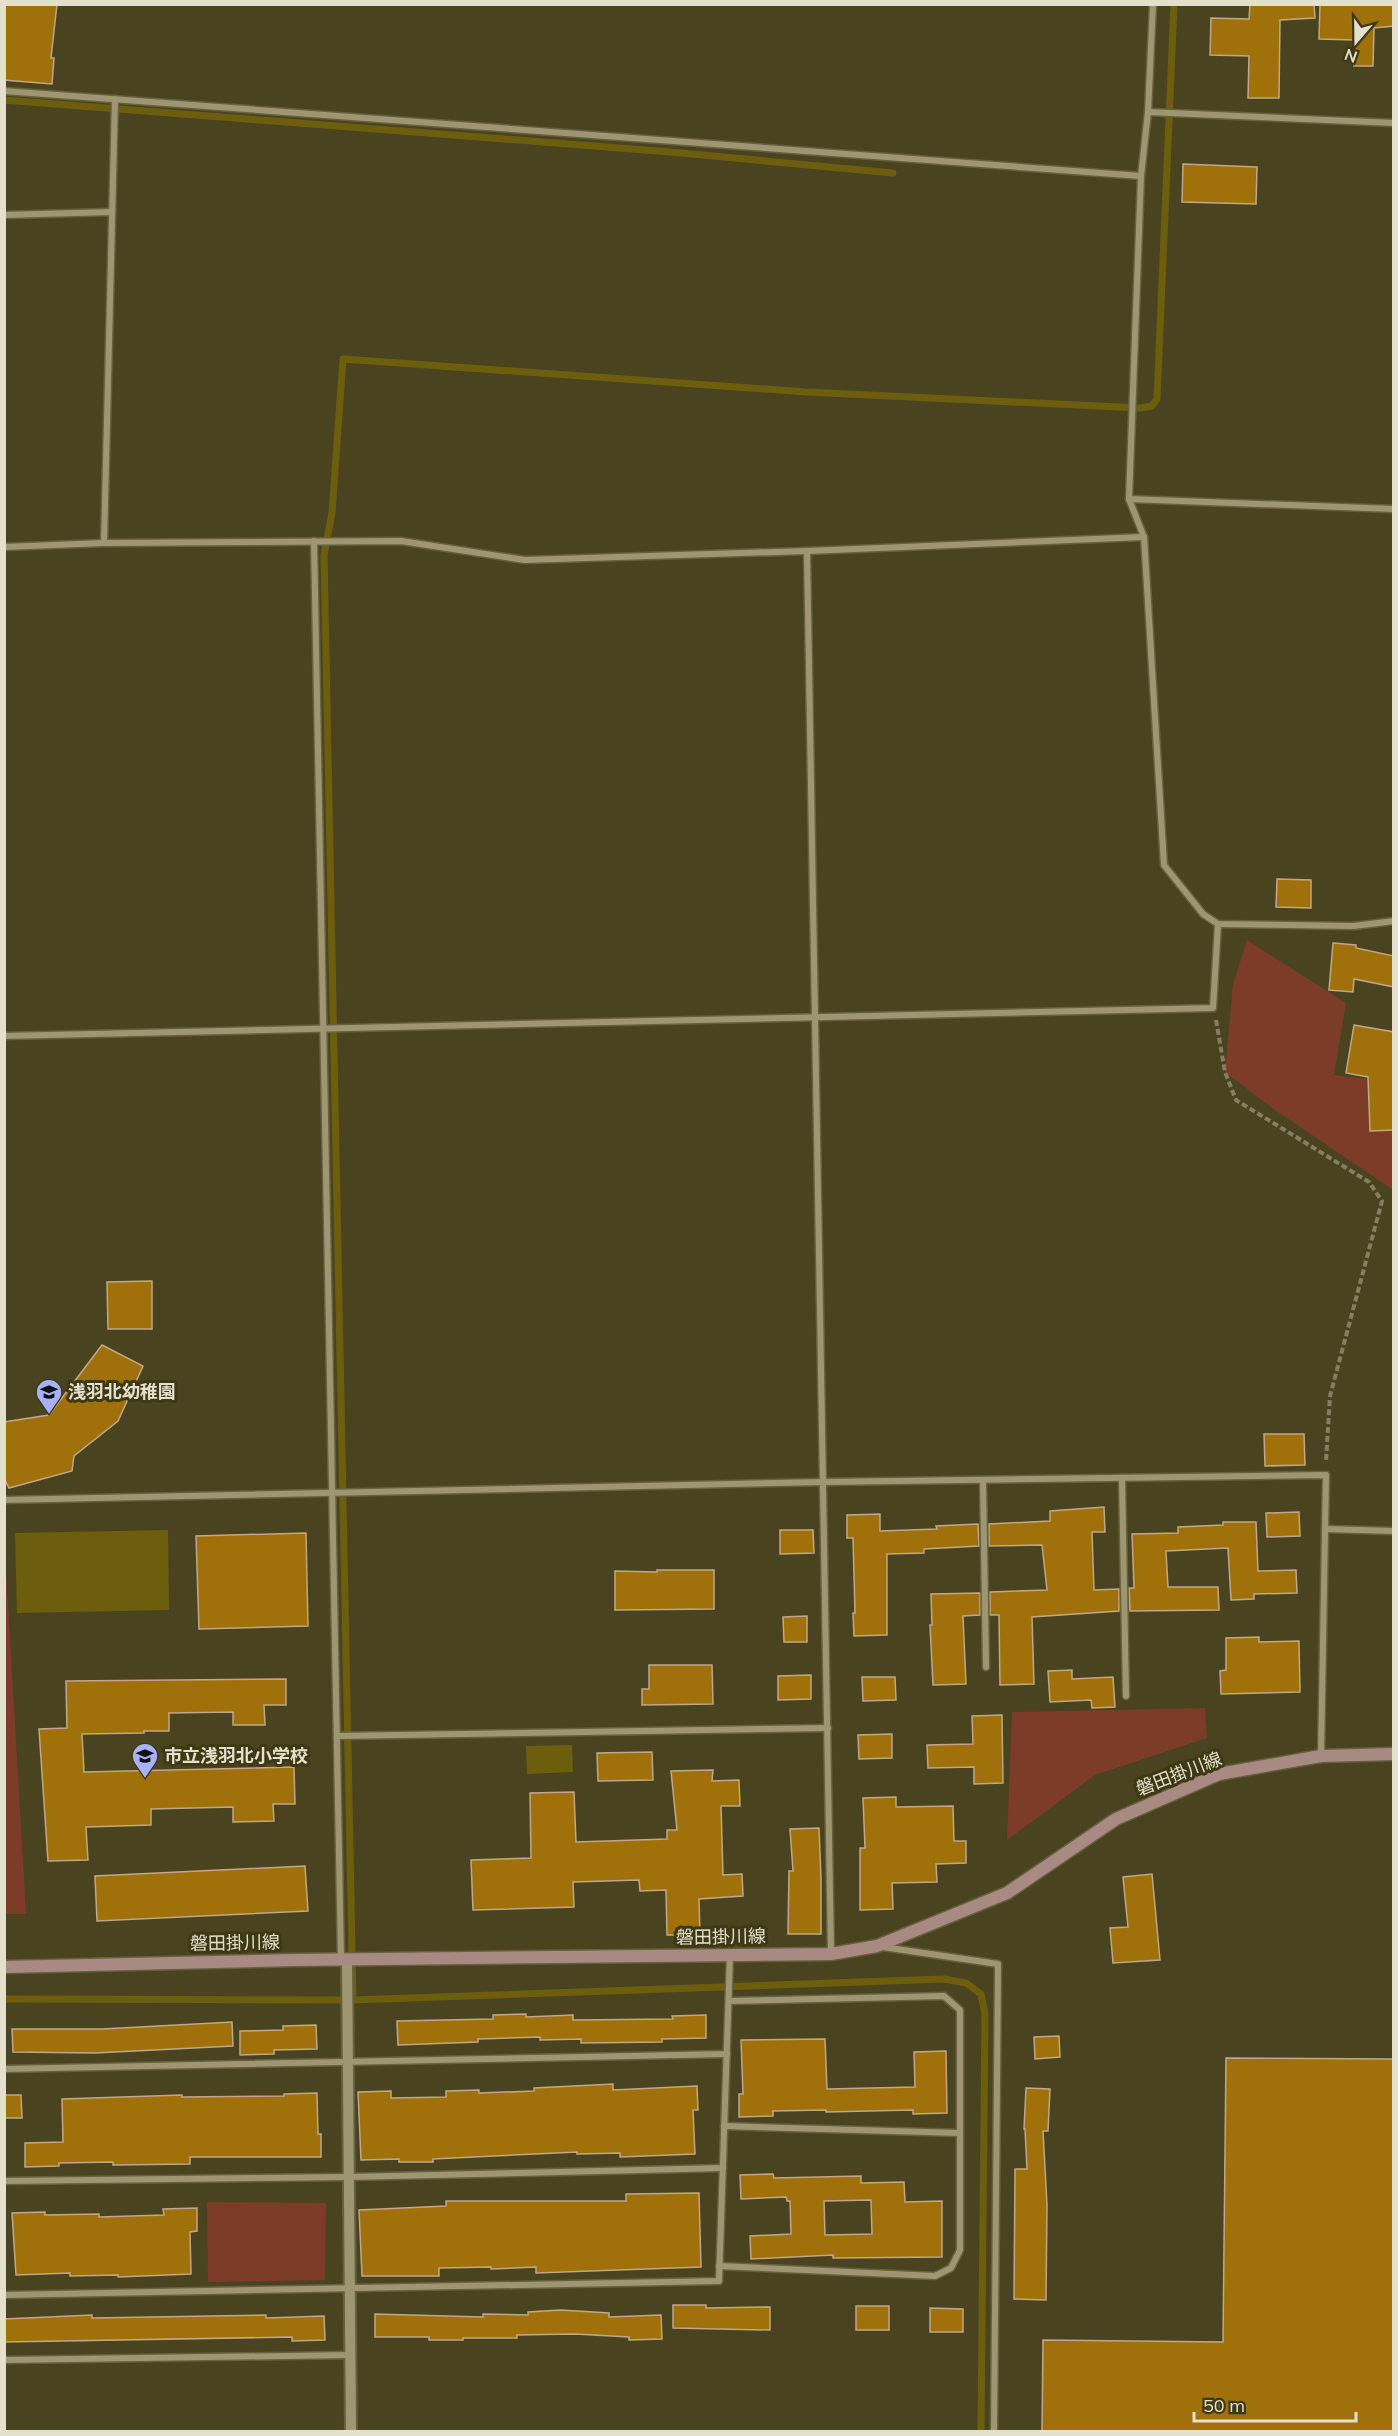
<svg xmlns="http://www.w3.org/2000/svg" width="1398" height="2436" font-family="Mulish,'Noto Sans JP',sans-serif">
<rect width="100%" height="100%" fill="#4a4320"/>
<g fill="#7d3c28">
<polygon points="1247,940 1346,1003 1334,1075 1393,1082 1392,1189 1275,1110 1225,1072 1233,984"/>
<polygon points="4,1553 5,1553 26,1914 5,1914"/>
<polygon points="1205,1708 1207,1738 1095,1775 1007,1840 1012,1712"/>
<polygon points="207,2202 326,2203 325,2280 208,2282"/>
</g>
<g fill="#6d5e0e">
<polygon points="168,1530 169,1610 17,1613 15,1533"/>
<polygon points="572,1745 573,1772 527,1774 526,1746"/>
</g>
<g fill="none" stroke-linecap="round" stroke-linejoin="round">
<g stroke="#6d5e0e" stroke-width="7">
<polyline points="4,100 670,152 893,173"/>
<polyline points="4,1999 353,2000 944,1979 966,1983 981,1994 985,2014 981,2432"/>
<polyline points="353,2000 324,555 332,513 343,359 806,392 1140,408 1152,406 1157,399 1174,4"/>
</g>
</g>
<g fill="#a0700a" stroke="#bfa886" stroke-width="1.5" fill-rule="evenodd">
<polygon points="4,4 57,4 51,58 54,58 52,84 4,80"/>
<polygon points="1250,4 1314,4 1315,18 1280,20 1279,98 1248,98 1249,56 1210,55 1211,18 1249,19"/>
<polygon points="1320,4 1394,4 1394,26 1374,28 1373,66 1354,66 1355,40 1319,39"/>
<polygon points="1183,164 1257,167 1256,204 1182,202"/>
<polygon points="1277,879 1311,880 1311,908 1276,907"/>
<polygon points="1333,943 1356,945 1356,948 1394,956 1394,987 1354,979 1353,992 1329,990"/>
<polygon points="1354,1025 1394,1032 1394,1130 1370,1131 1368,1077 1346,1073"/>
<polygon points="152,1281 152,1329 108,1329 107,1282"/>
<polygon points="102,1345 143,1366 118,1421 74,1456 72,1471 9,1488 4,1478 4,1422 49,1415"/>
<polygon points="1264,1434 1304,1434 1305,1465 1265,1466"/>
<polygon points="1104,1507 1105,1532 1092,1532 1094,1590 1119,1589 1119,1611 1032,1617 1034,1684 1000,1685 999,1615 990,1615 990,1592 1047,1590 1042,1545 989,1546 989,1524 1050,1521 1050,1511"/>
<polygon points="1299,1512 1300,1536 1267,1537 1266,1513"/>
<polygon points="880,1514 880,1531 937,1529 936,1526 978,1524 979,1546 924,1549 924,1553 887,1554 887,1635 854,1636 853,1613 855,1613 853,1538 847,1538 847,1515"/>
<polygon points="1223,1522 1256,1522 1258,1571 1296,1570 1297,1593 1254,1594 1254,1599 1231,1600 1228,1548 1166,1551 1168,1587 1218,1587 1219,1610 1130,1611 1129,1588 1134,1588 1132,1534 1178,1533 1178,1527 1223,1525"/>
<polygon points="780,1530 813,1530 814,1553 780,1554"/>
<polygon points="306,1533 308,1626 199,1629 196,1536"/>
<polygon points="657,1570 714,1570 714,1609 615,1610 615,1571 657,1572"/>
<polygon points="980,1593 980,1615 963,1616 966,1684 933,1685 930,1625 932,1625 931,1594"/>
<polygon points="807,1616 807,1642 784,1642 783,1617"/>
<polygon points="1259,1637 1259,1642 1299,1641 1300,1692 1221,1694 1220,1671 1226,1670 1226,1638"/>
<polygon points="649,1665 712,1665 713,1704 642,1705 642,1689 649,1689"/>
<polygon points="1072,1670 1072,1679 1113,1677 1115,1707 1092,1708 1091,1700 1050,1702 1048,1671"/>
<polygon points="811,1675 811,1699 778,1700 778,1676"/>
<polygon points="862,1677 895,1677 896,1700 863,1701"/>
<polygon points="286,1679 286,1705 264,1705 265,1725 233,1725 233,1712 169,1713 169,1731 144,1731 144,1733 82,1734 84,1772 294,1767 295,1804 273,1804 274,1821 233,1822 233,1807 151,1809 151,1825 86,1827 88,1860 48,1861 39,1729 67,1728 66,1681"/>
<polygon points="1002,1715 1003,1783 974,1784 974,1767 928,1768 927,1745 973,1744 972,1716"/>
<polygon points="892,1734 892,1758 859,1759 858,1735"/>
<polygon points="652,1752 653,1780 598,1781 597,1753"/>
<polygon points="713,1770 712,1781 739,1780 740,1806 721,1806 723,1875 742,1874 743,1896 699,1899 700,1935 667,1935 666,1890 640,1891 639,1880 573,1882 574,1907 473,1910 471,1860 531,1858 530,1793 574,1792 576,1842 667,1839 667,1830 677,1830 671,1771"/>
<polygon points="896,1797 896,1807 953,1806 954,1841 966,1841 966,1863 936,1864 937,1882 892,1883 893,1909 860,1910 860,1848 865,1848 863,1798"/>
<polygon points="819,1828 821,1879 821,1934 788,1934 789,1871 793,1871 790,1829"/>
<polygon points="305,1866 308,1911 97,1921 95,1876"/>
<polygon points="1152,1874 1160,1960 1113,1963 1110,1928 1128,1927 1123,1877"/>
<polygon points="526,2014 526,2017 573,2015 573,2020 673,2019 672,2016 706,2015 706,2038 662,2039 662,2042 581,2043 581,2039 540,2040 540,2037 478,2039 478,2042 398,2045 397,2021 493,2019 493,2015"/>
<polygon points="232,2022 233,2046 95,2053 13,2052 12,2029 102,2029"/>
<polygon points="316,2025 317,2049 274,2050 274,2054 240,2055 240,2031 283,2030 283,2026"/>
<polygon points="1059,2036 1060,2057 1035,2059 1034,2037"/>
<polygon points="825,2039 827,2089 915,2087 914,2052 946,2051 947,2113 913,2114 913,2110 826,2112 826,2110 773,2111 773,2116 739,2117 739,2094 743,2094 741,2040"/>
<polygon points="1226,2058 1394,2059 1394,2432 1042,2432 1043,2340 1223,2342"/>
<polygon points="613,2084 613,2090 697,2086 698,2110 693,2110 695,2154 620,2157 620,2153 577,2154 577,2152 433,2159 433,2162 399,2162 399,2159 361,2160 358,2092 391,2091 391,2098 446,2097 446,2091 479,2090 479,2093 534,2091 534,2088"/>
<polygon points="1026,2088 1050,2089 1048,2131 1043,2131 1047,2205 1046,2300 1014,2299 1015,2169 1027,2169 1025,2129 1024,2129"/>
<polygon points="317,2093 318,2134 321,2134 321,2157 190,2157 190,2164 113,2165 113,2162 59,2163 59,2166 25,2167 25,2143 63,2142 62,2099 182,2095 182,2097 284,2096 284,2094"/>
<polygon points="4,2095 21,2095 22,2118 4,2118"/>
<path d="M773 2174 774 2178 861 2176V2183L904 2182 905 2202 942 2201V2257L833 2258V2255L751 2259 750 2236 791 2234 790 2201H787L786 2197 741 2199 740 2175ZM871 2200 872 2234 825 2235 824 2201Z"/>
<polygon points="699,2193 701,2267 536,2273 536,2267 491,2269 491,2267 439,2268 439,2276 362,2276 359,2210 446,2206 446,2201 626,2201 626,2194"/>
<polygon points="197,2208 197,2231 190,2232 191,2274 118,2277 118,2275 70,2276 70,2273 16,2275 12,2213 45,2212 45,2215 99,2214 99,2217 164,2215 163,2209"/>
<polygon points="673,2305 706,2305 706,2308 770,2307 770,2330 673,2328"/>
<rect x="856" y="2306" width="33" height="24"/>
<polygon points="930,2308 963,2309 963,2332 930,2332"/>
<polygon points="561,2310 609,2313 609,2317 661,2315 662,2339 629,2340 629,2337 575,2334 517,2335 517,2338 463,2338 463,2340 429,2340 429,2337 375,2337 375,2314 483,2317 483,2314 528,2315 528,2312"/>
<polygon points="92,2315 92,2318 266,2315 266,2318 324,2316 325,2340 292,2341 292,2337 4,2342 4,2319"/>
</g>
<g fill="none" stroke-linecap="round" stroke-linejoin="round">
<g stroke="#666040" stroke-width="9">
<g id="minor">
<polyline points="1153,4 1148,112 1141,176 1129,499 1144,537 1164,865 1203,914 1218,924 1354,926 1394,921"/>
<polyline points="4,91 1141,176"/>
<polyline points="1148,112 1394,123"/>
<polyline points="4,215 111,212"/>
<polyline points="1129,499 1394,509"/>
<polyline points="314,541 341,1959"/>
<polyline points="104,543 115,99"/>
<polyline points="4,547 104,543 401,541 525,560 807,551 1144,537"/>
<polyline points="807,551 831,1954"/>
<polyline points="4,1036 1213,1008 1218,924"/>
<polyline points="1122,1478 1126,1696"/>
<polyline points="983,1480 986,1667"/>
<polyline points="4,1500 823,1482 1326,1475 1321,1756"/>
<polyline points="1325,1529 1394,1531"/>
<polyline points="337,1736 828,1728"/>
<polyline points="883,1947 998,1964 994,2432"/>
<polyline points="4,2069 727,2054"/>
<polyline points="724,2126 960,2133"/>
<polyline points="4,2181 349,2177 723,2168"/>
<polyline points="719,2266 935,2276 951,2268 960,2250 960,2010 944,1996 729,2001"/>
<polyline points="4,2295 719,2281 730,1955"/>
<polyline points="4,2360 351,2355"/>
</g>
</g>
<g stroke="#666040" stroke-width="14">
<polyline id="tertiary" points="347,1959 351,2432"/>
</g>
<g stroke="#666040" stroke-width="15">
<polyline id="secondary" points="4,1967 294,1960 831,1954 877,1946 1007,1893 1116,1819 1219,1774 1321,1756 1394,1754"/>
</g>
<polyline stroke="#847f61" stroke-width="4" stroke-dasharray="6 3" stroke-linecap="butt" points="1216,1020 1225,1072 1236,1100 1369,1182 1382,1201 1330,1396 1326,1461"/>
<use href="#minor" stroke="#9e9671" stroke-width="6"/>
<use href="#tertiary" stroke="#9e9671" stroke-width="10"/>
<use href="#secondary" stroke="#a88a82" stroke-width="12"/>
</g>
<defs>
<g id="school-pin" transform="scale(1.35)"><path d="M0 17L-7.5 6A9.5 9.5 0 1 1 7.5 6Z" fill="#a7b1fc" stroke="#3f3815"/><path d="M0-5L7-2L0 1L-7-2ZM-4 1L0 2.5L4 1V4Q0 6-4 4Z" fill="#111"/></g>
</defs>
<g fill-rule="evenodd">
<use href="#school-pin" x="49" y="1392"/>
<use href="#school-pin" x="145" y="1756"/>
</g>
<g text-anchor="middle" stroke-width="6" stroke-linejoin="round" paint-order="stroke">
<g font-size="18" font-weight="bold" fill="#e4e0cc" stroke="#3f3815" text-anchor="start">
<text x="68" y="1398">浅羽北幼稚園</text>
<text x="164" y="1762">市立浅羽北小学校</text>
</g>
<g font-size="18" fill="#e4e0cc" stroke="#3f3815">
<text transform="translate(1179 1774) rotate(-21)" y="6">磐田掛川線</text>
<text transform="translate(721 1937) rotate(-1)" y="6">磐田掛川線</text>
<text transform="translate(235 1943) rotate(-1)" y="6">磐田掛川線</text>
</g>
</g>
<rect width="1398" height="2436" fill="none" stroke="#e4e0cc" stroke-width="12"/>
<g transform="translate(1356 42) rotate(200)" stroke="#3f3815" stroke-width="4.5" paint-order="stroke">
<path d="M0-4.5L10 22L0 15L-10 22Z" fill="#e4e0cc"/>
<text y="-9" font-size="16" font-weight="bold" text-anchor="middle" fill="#e4e0cc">N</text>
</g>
<path d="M1194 2412v9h162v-9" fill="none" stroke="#e4e0cc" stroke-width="3"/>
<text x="1203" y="2412" font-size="18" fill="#e4e0cc" stroke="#3f3815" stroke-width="4.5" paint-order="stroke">50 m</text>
</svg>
